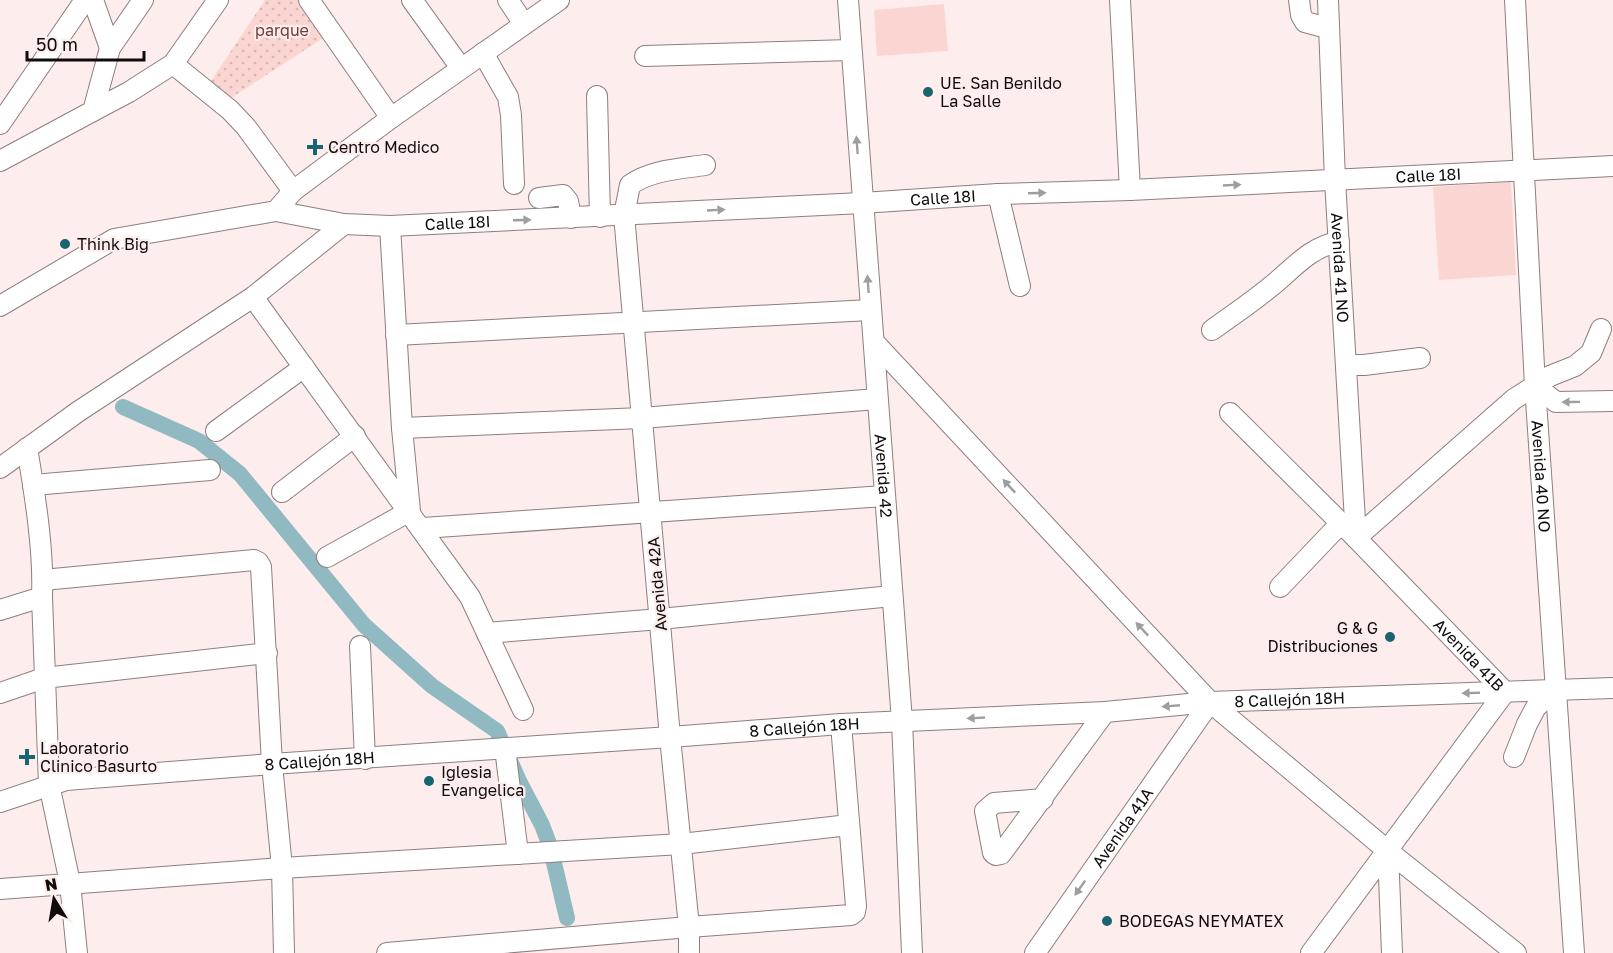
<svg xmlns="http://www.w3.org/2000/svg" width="1613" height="953" font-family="'Golos Text',sans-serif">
<defs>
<pattern id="grass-dots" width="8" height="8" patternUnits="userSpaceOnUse" patternTransform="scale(1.5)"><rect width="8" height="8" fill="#fad5d2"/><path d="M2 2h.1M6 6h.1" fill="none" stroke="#d5b6b3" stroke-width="1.8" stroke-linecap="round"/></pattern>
</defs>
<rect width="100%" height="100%" fill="#fdeeed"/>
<polygon fill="url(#grass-dots)" points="265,0 298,0 325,37 231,98 211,81"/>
<g fill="#fad5d2">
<polygon points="944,4 948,51 877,56 874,10"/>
<polygon points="1511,182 1516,275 1439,280 1433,187"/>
</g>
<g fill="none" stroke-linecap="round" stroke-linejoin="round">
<polyline stroke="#90b9c2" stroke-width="16" points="123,407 199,441 240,474 364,625 432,686 497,731 519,781 542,825 550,846 567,918"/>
<g stroke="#8c7f7e" stroke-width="22">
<g id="minor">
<polyline points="93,0 110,48"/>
<polyline points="309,0 391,118"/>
<polyline points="412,0 461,68"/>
<polyline points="508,0 524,24"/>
<path id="s1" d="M848 0 902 721 912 953"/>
<polyline points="1120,0 1130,190"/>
<polyline points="1299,0 1301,15 1305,22 1320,26 1329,25"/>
<path id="s2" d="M1328 0 1335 180 1356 538"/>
<path id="s3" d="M1515 0 1535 386 1574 953"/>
<polyline points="483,53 508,97 511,115 514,184"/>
<polyline points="645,56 851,50"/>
<polyline points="173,64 230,110 246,127 293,191"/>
<polyline points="597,96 600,217"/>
<polyline points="93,111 129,92 173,64 218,0"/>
<polyline points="0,124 85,0"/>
<polyline points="0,161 93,111 110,48 143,0"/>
<polyline points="998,194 1020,286"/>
<polyline points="539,198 563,195 568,201 571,218"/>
<path id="s4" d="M276 211 344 224 390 226 862 203 998 194 1130 190 1613 166"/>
<polyline points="253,297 470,597 523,710"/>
<polyline points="0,306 114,239 276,211 293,191 391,118 559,0"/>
<path d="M1212 330C1231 316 1251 303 1269 288 1291 271 1310 246 1339 242"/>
<polyline points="396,335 870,310"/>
<polyline points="874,342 1210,702 1388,851 1516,953"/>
<polyline points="1346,365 1364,365 1420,358"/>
<polyline points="1535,386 1556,402 1613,401"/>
<path id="s5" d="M1230 413 1356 538 1505 692 1311 953"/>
<polyline points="402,428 642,418 877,399"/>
<polyline points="216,431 304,367"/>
<path d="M27 448C35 495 44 551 42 597L49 784 70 883 77 953"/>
<polyline points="0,468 79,411 253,297 344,224"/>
<polyline points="33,485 210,470"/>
<polyline points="282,492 355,436"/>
<polyline points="423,528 884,496"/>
<polyline points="1356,538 1514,399 1550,376 1575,366 1591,353 1601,329"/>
<polyline points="327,557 410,511 402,428 390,226"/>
<polyline points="43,580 254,560 258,562 261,567 272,764 282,868 284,953"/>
<polyline points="1280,587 1341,523"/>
<polyline points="0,610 42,597"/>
<polyline points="487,633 660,619 892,596"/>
<polyline points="360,646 365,759"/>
<polyline points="0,693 44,678 267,653"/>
<polyline points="505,748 518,854"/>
<polyline points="1514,757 1527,724 1536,707 1555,690"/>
<polyline points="1043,799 994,803 985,811 993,853 996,855 1001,854 1105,712"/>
<path id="s6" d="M0 802 66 780 272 764 670 737 841 724 1105 712 1210 702 1613 688"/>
<polyline points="1388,851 1392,953"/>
<polyline points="0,889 282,868 681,844 849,825"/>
<polyline points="387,953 689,927 851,915 855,912 856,906 841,724"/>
<path d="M689 953V927L670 737 624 215 630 185C651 170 679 169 705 165"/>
<path id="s7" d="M1035 953 1210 702"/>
</g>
</g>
<use href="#minor" stroke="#fff" stroke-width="20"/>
</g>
<defs><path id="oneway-solid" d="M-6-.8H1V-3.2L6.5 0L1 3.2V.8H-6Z" transform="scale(1.5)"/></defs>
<g fill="#9f9d9d">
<use href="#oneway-solid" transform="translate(857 145) rotate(-94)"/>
<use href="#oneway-solid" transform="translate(1232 185) rotate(-3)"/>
<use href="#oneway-solid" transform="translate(1037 193) rotate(-2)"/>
<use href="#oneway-solid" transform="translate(716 210) rotate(-3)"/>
<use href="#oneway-solid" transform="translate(522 220) rotate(-2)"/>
<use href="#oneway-solid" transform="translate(868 284) rotate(-94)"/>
<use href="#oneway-solid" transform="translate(1571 402) rotate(179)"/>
<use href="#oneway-solid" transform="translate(1009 486) rotate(-133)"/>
<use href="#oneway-solid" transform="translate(1142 629) rotate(-133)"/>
<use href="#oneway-solid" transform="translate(1471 693) rotate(178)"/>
<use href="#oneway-solid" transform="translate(1171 706) rotate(175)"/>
<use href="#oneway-solid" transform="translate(976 718) rotate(177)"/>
<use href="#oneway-solid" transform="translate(1080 888) rotate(125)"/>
</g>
<g fill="#1a6371" stroke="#fdeeed" stroke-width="2">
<circle cx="928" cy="92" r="6"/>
<path d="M312 138h6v6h6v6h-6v6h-6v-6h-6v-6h6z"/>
<circle cx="65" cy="244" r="6"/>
<circle cx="1390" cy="637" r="6"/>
<path d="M24 748h6v6h6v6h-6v6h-6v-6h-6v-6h6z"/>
<circle cx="429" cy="781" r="6"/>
<circle cx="1107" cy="921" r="6"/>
</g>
<g text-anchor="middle" stroke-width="4.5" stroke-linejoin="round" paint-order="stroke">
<g font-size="16" fill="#713b39" stroke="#fdeeed">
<text x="282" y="36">parque</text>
</g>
<g font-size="16" fill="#0f0b0b" stroke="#fdeeed" text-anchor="start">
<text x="940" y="89">UE. San Benildo<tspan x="940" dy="18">La Salle</tspan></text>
<text x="328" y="153">Centro Medico</text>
<text x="77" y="250">Think Big</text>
<text x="1378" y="634" text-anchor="end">G &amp; G<tspan x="1378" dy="18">Distribuciones</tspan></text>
<text x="40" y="754">Laboratorio<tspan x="40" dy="18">Clinico Basurto</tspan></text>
<text x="441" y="778">Iglesia<tspan x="441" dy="18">Evangelica</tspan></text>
<text x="1119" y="927">BODEGAS NEYMATEX</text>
</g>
<g font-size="16" fill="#0f0b0b" stroke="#fdeeed">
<text dy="6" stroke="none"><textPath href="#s4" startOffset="1155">Calle 18I</textPath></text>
<text dy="6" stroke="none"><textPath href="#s4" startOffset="669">Calle 18I</textPath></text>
<text dy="6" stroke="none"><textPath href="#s4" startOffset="183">Calle 18I</textPath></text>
<text dy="6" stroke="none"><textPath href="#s2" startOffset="268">Avenida 41 NO</textPath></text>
<text dy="6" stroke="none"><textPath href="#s1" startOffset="477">Avenida 42</textPath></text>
<text dy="6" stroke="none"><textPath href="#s3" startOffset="477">Avenida 40 NO</textPath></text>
<text transform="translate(657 584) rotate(-95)" y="6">Avenida 42A</text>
<text dy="6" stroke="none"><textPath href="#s5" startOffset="340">Avenida 41B</textPath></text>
<text dy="6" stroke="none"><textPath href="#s6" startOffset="1296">8 Callejón 18H</textPath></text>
<text dy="6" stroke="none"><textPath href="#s6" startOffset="810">8 Callejón 18H</textPath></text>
<text dy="6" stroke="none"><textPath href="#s6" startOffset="324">8 Callejón 18H</textPath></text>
<text dy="6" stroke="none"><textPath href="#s7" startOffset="153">Avenida 41A</textPath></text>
</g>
</g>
<g transform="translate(54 899) rotate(349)" stroke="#fdeeed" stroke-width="4.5" paint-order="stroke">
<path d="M0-4.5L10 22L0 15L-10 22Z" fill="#0f0b0b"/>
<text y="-9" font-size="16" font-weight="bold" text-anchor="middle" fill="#0f0b0b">N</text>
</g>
<path d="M27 51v9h117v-9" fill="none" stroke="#0f0b0b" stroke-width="3"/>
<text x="36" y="51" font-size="18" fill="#0f0b0b" stroke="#fdeeed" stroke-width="4.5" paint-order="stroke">50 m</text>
</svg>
